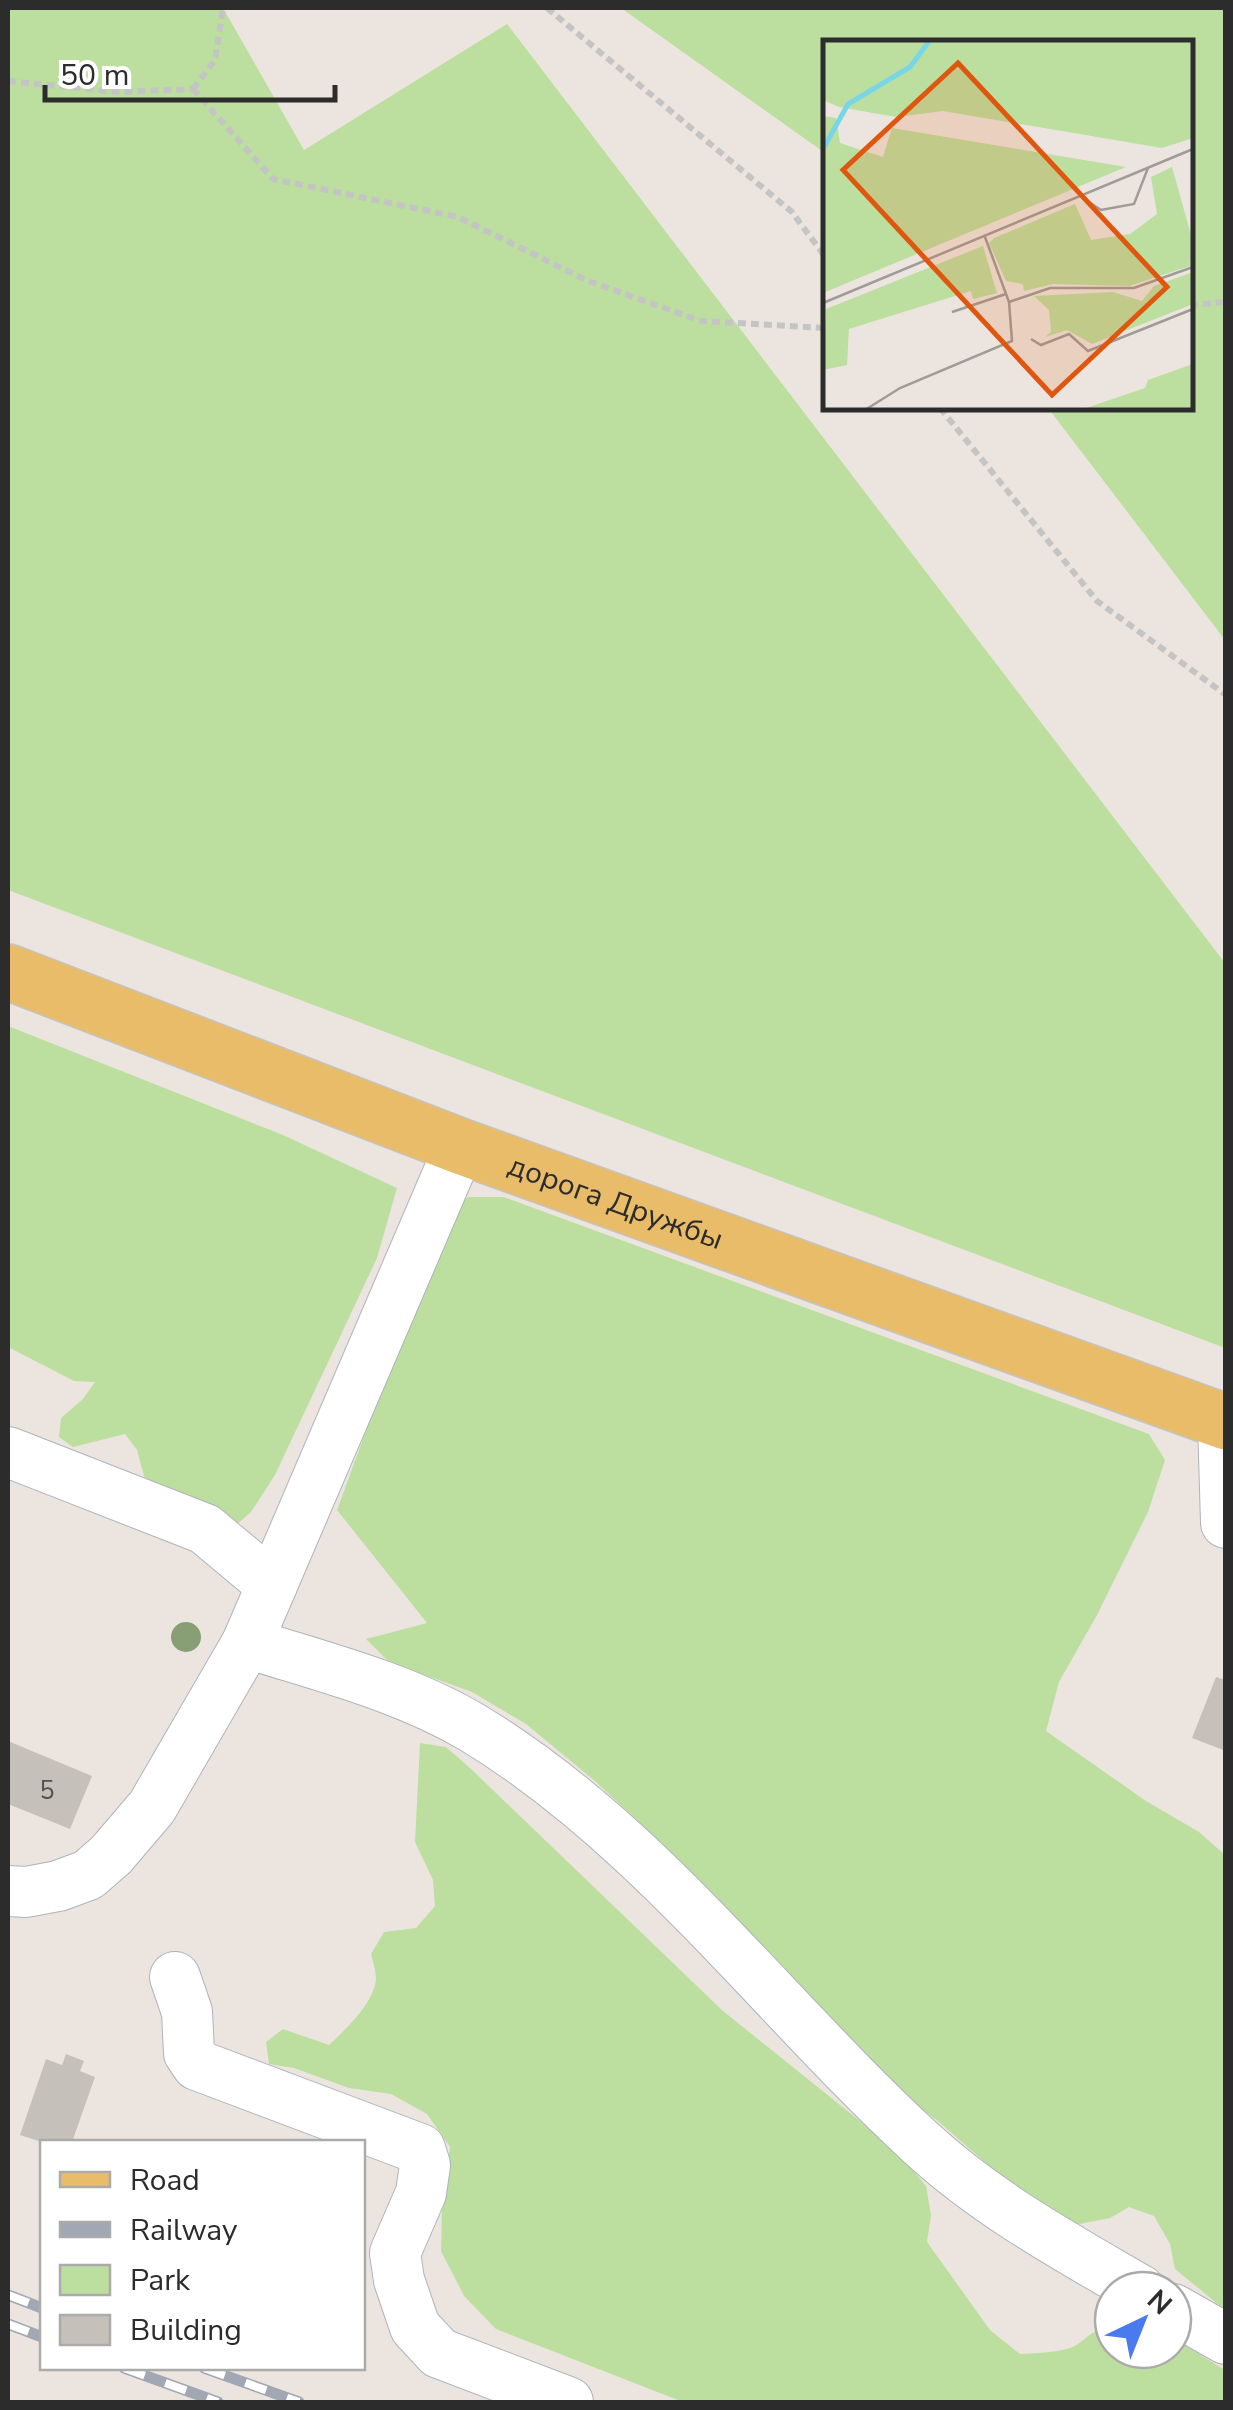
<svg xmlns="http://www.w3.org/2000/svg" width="1233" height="2410" font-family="'Nunito Sans',sans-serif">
<rect width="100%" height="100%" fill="#ece5df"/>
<g fill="#bcdf9f">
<polygon points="8,8 223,8 304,150 507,24 1225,963 1225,1348 8,890"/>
<polygon points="621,8 1225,8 1225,640 1048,408 1190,408 1190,42 826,42 825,153"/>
<polygon points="8,1026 283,1135 397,1188 377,1258 275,1475 251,1512 227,1533 212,1505 146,1483 137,1450 125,1434 73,1447 59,1437 61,1418 83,1399 95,1382 74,1381 8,1347"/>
<polygon points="469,1197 504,1197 1149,1434 1165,1460 1148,1512 1097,1615 1059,1682 1046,1731 1146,1801 1199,1832 1225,1855 1225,2310 1175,2269 1170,2244 1154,2216 1129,2207 1110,2218 1074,2225 1025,2197 939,2122 885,2081 652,1834 596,1782 526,1724 472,1692 389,1662 366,1639 427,1623 337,1510 449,1205"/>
<path d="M420 1743 446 1747 470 1768 723 2011 896 2150 926 2186 931 2215 927 2242 990 2330 1020 2354C1037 2353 1054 2353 1070 2348 1090 2340 1085 2330 1113 2328V2350H1173V2338L1225 2370V2402H683L496 2329 464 2296 441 2251 442 2211 450 2147 427 2114 391 2094 349 2088 294 2068 269 2064 266 2042 283 2029 329 2045C346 2029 374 2003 376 1979 376 1971 373 1961 371 1954L384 1932 416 1928 435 1906 433 1880 415 1842Z"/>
</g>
<g fill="#c5c0ba">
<polygon points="1216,1677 1226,1680 1226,1751 1192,1738"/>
<polygon points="8,1741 92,1776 70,1829 8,1804"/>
<polygon points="66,2054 84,2061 80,2071 95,2077 72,2142 42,2142 20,2135 46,2059 62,2065"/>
</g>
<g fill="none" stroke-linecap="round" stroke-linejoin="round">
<g stroke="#afb3bb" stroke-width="52">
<g id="minor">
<polyline points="1223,1421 1226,1523"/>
<polyline points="8,1452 205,1529 272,1585"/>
<path d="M247 1643C323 1667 404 1687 473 1728 648 1834 772 2006 921 2143 986 2203 1064 2246 1140 2290"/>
<polyline points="8,1891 26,1892 58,1886 88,1875 111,1855 152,1807 247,1643 460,1146"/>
<polyline points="175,1977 187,2012 189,2053 197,2065 420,2149 425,2165 421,2193 395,2253 399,2280 415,2327 439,2353 568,2402"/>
<polyline points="1173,2309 1226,2339"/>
</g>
</g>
<g stroke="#c4c4c4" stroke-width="58">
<g id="major">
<path id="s1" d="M8 972 460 1146 1226 1422"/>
</g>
</g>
<g stroke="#c4c4c4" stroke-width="6" stroke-dasharray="8 5" stroke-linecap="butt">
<polyline points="547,8 792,212 826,258"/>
<polyline points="8,81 117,92 193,89"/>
<polyline points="193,89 273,179 458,217 588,281 701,321 826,328"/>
<polyline points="193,89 215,60 223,8"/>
<polyline points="1190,305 1226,302"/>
<polyline points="940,408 1097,601 1226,695"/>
</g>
<use href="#minor" stroke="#fff" stroke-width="50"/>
<use href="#major" stroke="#e8bc69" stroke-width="55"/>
<g stroke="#a2a7b4" stroke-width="11">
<g id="rail">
<polyline points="8,2295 42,2308"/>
<polyline points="8,2324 42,2337"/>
<polyline points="124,2368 218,2402"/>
<polyline points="204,2368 299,2402"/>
</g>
</g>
<use href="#rail" stroke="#fff" stroke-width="8" stroke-dasharray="22" stroke-linecap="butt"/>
</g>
<circle fill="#889f76" cx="186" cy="1637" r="15"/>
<g text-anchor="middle" stroke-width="8" stroke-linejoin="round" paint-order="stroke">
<g font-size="25" fill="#525150">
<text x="47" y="1799">5</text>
</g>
<g font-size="30" fill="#2c2c2c" stroke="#fff">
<text dy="10" stroke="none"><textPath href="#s1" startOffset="650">дорога Дружбы</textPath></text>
</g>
</g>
<g transform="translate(823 40)">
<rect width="370" height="370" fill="#ece5df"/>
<path d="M0 0H370V98L339 108 120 71 73 77 16 67 0 60ZM0 76 13 78 17 103 60 117 69 88 303 127 0 253ZM349 127 370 202 367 226 306 246 230 244 201 251 200 244 183 241 166 203 171 198 252 164 268 200 307 194 334 174 328 137ZM160 206 174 253 150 259 148 251 26 289 24 325 0 330 3 269ZM370 232V264L269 304 244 290 222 297 228 292 226 270 211 256 290 252 319 261 331 246ZM370 324V370H257L322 348 325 340Z" fill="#bcdf9f"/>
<path fill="none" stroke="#79d6e7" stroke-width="5" d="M0 109 25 64 87 27 107 0"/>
<path fill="none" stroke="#9f9b97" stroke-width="2.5" d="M257 156 278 170 311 164 325 128M186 262 227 248H311L370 227M0 263 370 109M129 272 183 254M208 299 218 305 246 294 265 311 370 269M42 370 77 348 189 301 186 262 162 197"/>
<path fill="#df570e" fill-opacity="0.15" stroke="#df570e" stroke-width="5" d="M135 23 344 247 229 355 20 130Z"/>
<rect width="370" height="370" fill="none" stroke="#2c2c2c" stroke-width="5"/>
</g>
<rect width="1233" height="2410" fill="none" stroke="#2c2c2c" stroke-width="20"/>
<rect x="40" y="2140" width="325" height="230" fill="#ffffff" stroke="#ababab" stroke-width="2.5"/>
<rect x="60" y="2172" width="50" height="15" fill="#e8bc69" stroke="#ababab" stroke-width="2.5"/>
<text x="130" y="2190" font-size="30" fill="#2c2c2c">Road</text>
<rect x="60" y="2222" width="50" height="15" fill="#a2a7b4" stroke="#ababab" stroke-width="2.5"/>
<text x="130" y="2240" font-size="30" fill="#2c2c2c">Railway</text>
<rect x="60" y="2265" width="50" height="30" fill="#bcdf9f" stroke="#ababab" stroke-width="2.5"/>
<text x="130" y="2290" font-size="30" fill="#2c2c2c">Park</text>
<rect x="60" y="2315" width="50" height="30" fill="#c5c0ba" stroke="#ababab" stroke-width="2.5"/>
<text x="130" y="2340" font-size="30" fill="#2c2c2c">Building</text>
<g transform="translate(1143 2320) rotate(43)"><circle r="48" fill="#ffffff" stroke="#ababab" stroke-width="2.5"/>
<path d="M0-8L18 38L0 25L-18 38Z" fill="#4a7bee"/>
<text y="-15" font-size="28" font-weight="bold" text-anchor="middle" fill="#2c2c2c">N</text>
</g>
<path d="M45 85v15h290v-15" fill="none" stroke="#2c2c2c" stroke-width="5"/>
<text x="60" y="85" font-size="30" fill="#2c2c2c" stroke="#ffffff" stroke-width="8" paint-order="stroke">50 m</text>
</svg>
